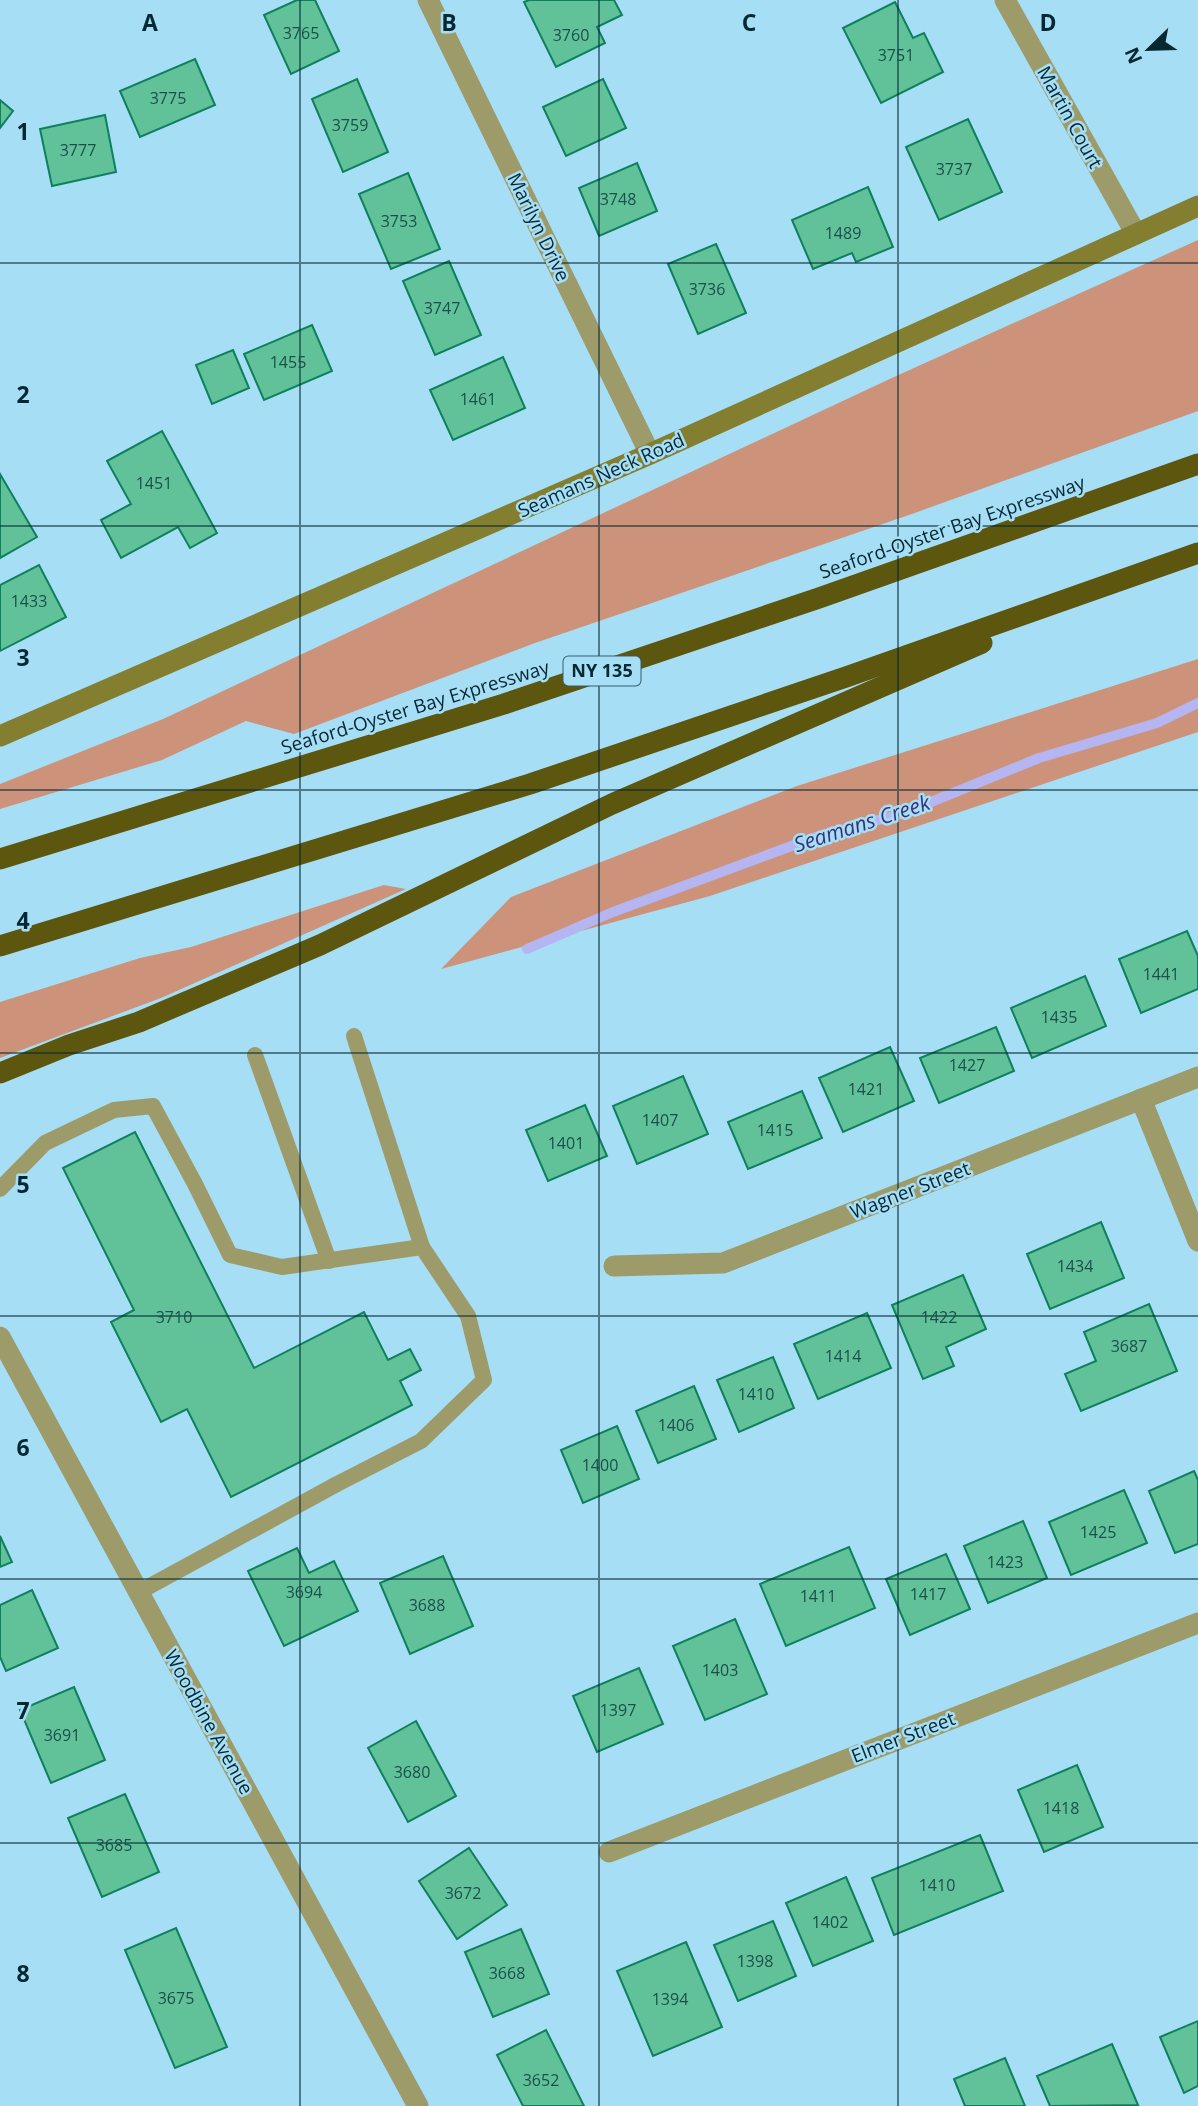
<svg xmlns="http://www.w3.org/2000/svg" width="1198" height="2106" font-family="'Open Sans',sans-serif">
<rect width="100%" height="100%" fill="#a6def5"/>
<g fill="#cd937a">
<polygon points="1198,240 1198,411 909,515 535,643 294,734 246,721 162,760 0,809 0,784 163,719 894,377"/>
<polygon points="1198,659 1198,732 710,896 441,969 511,897 797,786"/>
<polygon points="384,885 406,889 161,998 0,1058 0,1002 140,958 191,947"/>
</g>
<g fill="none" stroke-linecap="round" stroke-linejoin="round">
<polyline stroke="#b5b5f1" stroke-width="10" points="527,949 613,912 816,837 904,813 1039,758 1157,723 1198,703"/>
</g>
<g fill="#61c29a" stroke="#0f805d" stroke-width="2">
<polygon points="297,0 315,0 339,51 291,74 264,15"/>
<polygon points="529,0 614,0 622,15 597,27 605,43 556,67 524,2"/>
<polygon points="895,2 913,38 924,33 943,72 881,103 843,28"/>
<polygon points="195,59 215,105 140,137 120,91"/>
<polygon points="357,79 388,152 343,172 312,99"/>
<polygon points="603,79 626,128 566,156 543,107"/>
<polygon points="0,100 13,111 0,128"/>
<polygon points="105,115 116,172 52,186 40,129"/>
<polygon points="968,119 1002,192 939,220 906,147"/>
<polygon points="637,163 657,211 599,236 579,188"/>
<polygon points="408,173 440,249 391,269 359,194"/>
<polygon points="868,187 893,247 856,262 852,253 813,269 792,220"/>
<polygon points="716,244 746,313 698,334 668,264"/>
<polygon points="449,261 481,335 435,355 403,281"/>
<polygon points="312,325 332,371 264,400 244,354"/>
<polygon points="233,350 249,388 212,404 196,365"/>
<polygon points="503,357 525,408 453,440 430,390"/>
<polygon points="162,431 217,533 190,548 178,527 121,558 101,520 131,504 107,461"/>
<polygon points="0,474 37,537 0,558"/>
<polygon points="39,565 66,617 0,651 0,585"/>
<polygon points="1187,931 1198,956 1198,989 1141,1013 1119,959"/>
<polygon points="1085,976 1106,1026 1032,1058 1011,1008"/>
<polygon points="996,1027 1014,1071 939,1103 920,1058"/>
<polygon points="890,1047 914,1101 843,1132 819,1078"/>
<polygon points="683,1076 708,1134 637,1164 613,1106"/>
<polygon points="802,1091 822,1138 748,1169 728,1122"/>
<polygon points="585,1105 607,1156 548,1181 526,1130"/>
<polygon points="135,1132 254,1368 364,1312 388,1360 410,1349 421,1370 400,1381 412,1405 231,1497 187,1409 161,1422 111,1322 134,1310 63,1168"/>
<polygon points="1101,1222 1124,1278 1050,1309 1027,1254"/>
<polygon points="963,1275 986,1329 946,1347 954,1366 923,1379 892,1305"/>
<polygon points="1149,1304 1177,1371 1081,1411 1065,1374 1096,1361 1084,1332"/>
<polygon points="867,1313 891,1368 818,1399 794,1344"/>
<polygon points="773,1357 794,1408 739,1432 717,1380"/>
<polygon points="694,1386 716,1439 658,1463 636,1411"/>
<polygon points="617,1426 639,1479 583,1503 561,1450"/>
<polygon points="1194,1471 1198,1480 1198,1544 1175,1553 1149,1491"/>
<polygon points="1124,1490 1147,1543 1071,1575 1049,1522"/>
<polygon points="1023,1521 1047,1578 988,1603 964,1546"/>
<polygon points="0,1536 12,1562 0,1567"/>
<polygon points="849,1547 875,1608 786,1646 760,1584"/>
<polygon points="297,1548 309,1573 334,1561 358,1611 284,1646 248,1571"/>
<polygon points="946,1554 970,1609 910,1635 886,1579"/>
<polygon points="443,1556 473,1626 410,1654 380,1583"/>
<polygon points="32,1590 58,1648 6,1671 0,1657 0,1605"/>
<polygon points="735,1619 767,1694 705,1720 673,1646"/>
<polygon points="639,1668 663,1724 597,1752 573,1696"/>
<polygon points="74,1687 105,1760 51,1783 20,1710"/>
<polygon points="416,1721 456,1796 408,1822 368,1748"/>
<polygon points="1077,1765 1103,1827 1044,1852 1018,1790"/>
<polygon points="125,1794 159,1872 102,1897 68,1818"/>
<polygon points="980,1835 1003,1891 894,1935 872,1878"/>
<polygon points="469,1848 507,1905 457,1939 419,1881"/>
<polygon points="846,1877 873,1941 813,1966 786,1903"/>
<polygon points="773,1921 796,1976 738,2001 714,1945"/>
<polygon points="176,1928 227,2047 175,2068 125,1950"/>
<polygon points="521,1929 549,1994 493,2017 465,1952"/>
<polygon points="686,1942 722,2027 653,2056 617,1971"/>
<polygon points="1198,2021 1198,2086 1184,2093 1160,2037"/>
<polygon points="546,2030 584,2106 523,2106 497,2055"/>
<polygon points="1112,2044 1138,2105 1050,2106 1037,2076"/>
<polygon points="1005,2058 1025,2106 965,2106 954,2079"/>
</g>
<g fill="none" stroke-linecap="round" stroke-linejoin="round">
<g stroke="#9e9b6b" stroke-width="16">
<polyline points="354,1036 422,1247"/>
<polyline points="255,1055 329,1261"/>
<polyline points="0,1189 45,1143 114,1110 153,1106 195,1184 230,1255 282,1267 422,1247 468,1316 484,1380 421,1441 337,1484 139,1592"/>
</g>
<g stroke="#9e9b6b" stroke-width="21">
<polyline points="428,0 650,454"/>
<polyline points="1005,0 1136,234"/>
<polyline points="1141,1099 1198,1241"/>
<polyline points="614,1266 723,1263 1198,1077"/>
<polyline points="0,1337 418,2106"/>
<polyline points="609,1852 1198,1623"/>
</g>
<polyline stroke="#847e30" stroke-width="21" points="0,736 650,454 1198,206"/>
<g stroke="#5c560f" stroke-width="21">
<polyline points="0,859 504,704 819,598 1198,464"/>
<polyline points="0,946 530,784 846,677 1198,553"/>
<polyline points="0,1073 69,1045 139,1022 320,945 612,804 982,643"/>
</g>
</g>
<path fill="none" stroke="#052833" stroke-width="2" stroke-opacity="0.55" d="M300 0V2106M599 0V2106M898 0V2106M0 263H1198M0 526H1198M0 790H1198M0 1053H1198M0 1316H1198M0 1579H1198M0 1843H1198"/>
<g text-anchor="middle" stroke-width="5" stroke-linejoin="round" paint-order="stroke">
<g font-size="16" fill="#1c4e4d">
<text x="301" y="39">3765</text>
<text x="571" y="41">3760</text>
<text x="896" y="61">3751</text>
<text x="168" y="104">3775</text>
<text x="350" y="131">3759</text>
<text x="78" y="156">3777</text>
<text x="954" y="175">3737</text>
<text x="618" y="205">3748</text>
<text x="399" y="227">3753</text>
<text x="843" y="239">1489</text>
<text x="707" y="295">3736</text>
<text x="442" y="314">3747</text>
<text x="288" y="368">1455</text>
<text x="478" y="405">1461</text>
<text x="154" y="489">1451</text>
<text x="29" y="607">1433</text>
<text x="1161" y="980">1441</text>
<text x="1059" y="1023">1435</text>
<text x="967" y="1071">1427</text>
<text x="866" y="1095">1421</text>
<text x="660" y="1126">1407</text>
<text x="775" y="1136">1415</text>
<text x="566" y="1149">1401</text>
<text x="1075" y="1272">1434</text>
<text x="174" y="1323">3710</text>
<text x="939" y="1323">1422</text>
<text x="1129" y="1352">3687</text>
<text x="843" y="1362">1414</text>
<text x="756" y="1400">1410</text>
<text x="676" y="1431">1406</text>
<text x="600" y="1471">1400</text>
<text x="1098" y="1538">1425</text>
<text x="1005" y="1568">1423</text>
<text x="304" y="1598">3694</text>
<text x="928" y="1600">1417</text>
<text x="818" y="1602">1411</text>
<text x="427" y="1611">3688</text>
<text x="720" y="1676">1403</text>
<text x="618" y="1716">1397</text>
<text x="62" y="1741">3691</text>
<text x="412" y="1778">3680</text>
<text x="1061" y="1814">1418</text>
<text x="114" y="1851">3685</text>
<text x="937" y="1891">1410</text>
<text x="463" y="1899">3672</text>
<text x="830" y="1928">1402</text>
<text x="755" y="1967">1398</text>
<text x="507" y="1979">3668</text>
<text x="176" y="2004">3675</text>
<text x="670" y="2005">1394</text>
<text x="541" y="2086">3652</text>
</g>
<rect fill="#a6def5" stroke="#355f6d" stroke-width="2" x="563.5" y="656.5" width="77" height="29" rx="5"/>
<g font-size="18" font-weight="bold" fill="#052833">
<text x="602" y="677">NY 135</text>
</g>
<g font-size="19" fill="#052833" stroke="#a6def5">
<text transform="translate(1070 117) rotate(61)" y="7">Martin Court</text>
<text transform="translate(539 227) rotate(64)" y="7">Marilyn Drive</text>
<text transform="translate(601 475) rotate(-24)" y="7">Seamans Neck Road</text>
<text transform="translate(952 527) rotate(-19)" y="7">Seaford-Oyster Bay Expressway</text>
<text transform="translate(415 707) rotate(-17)" y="7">Seaford-Oyster Bay Expressway</text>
<text transform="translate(910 1190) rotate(-21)" y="7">Wagner Street</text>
<text transform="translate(209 1722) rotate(61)" y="7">Woodbine Avenue</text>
<text transform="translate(903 1737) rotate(-21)" y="7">Elmer Street</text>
</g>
<g font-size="21" font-style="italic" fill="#3a3177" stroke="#a6def5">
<text transform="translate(862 824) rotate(-18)" y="7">Seamans Creek</text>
</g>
</g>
<g font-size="23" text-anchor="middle" font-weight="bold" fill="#052833" stroke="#a6def5" stroke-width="5" stroke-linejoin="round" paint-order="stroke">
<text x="150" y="31">A</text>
<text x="449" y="31">B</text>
<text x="749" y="31">C</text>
<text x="1048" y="31">D</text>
<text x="23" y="140">1</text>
<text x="23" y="403">2</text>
<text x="23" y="666">3</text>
<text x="23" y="929">4</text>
<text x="23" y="1193">5</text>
<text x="23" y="1456">6</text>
<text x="23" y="1719">7</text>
<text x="23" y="1982">8</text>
</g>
<g transform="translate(1149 49) rotate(247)" stroke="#a6def5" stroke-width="5" paint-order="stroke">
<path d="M0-5L12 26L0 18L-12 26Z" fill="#052833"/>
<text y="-10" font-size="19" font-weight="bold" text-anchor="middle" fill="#052833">N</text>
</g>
</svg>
